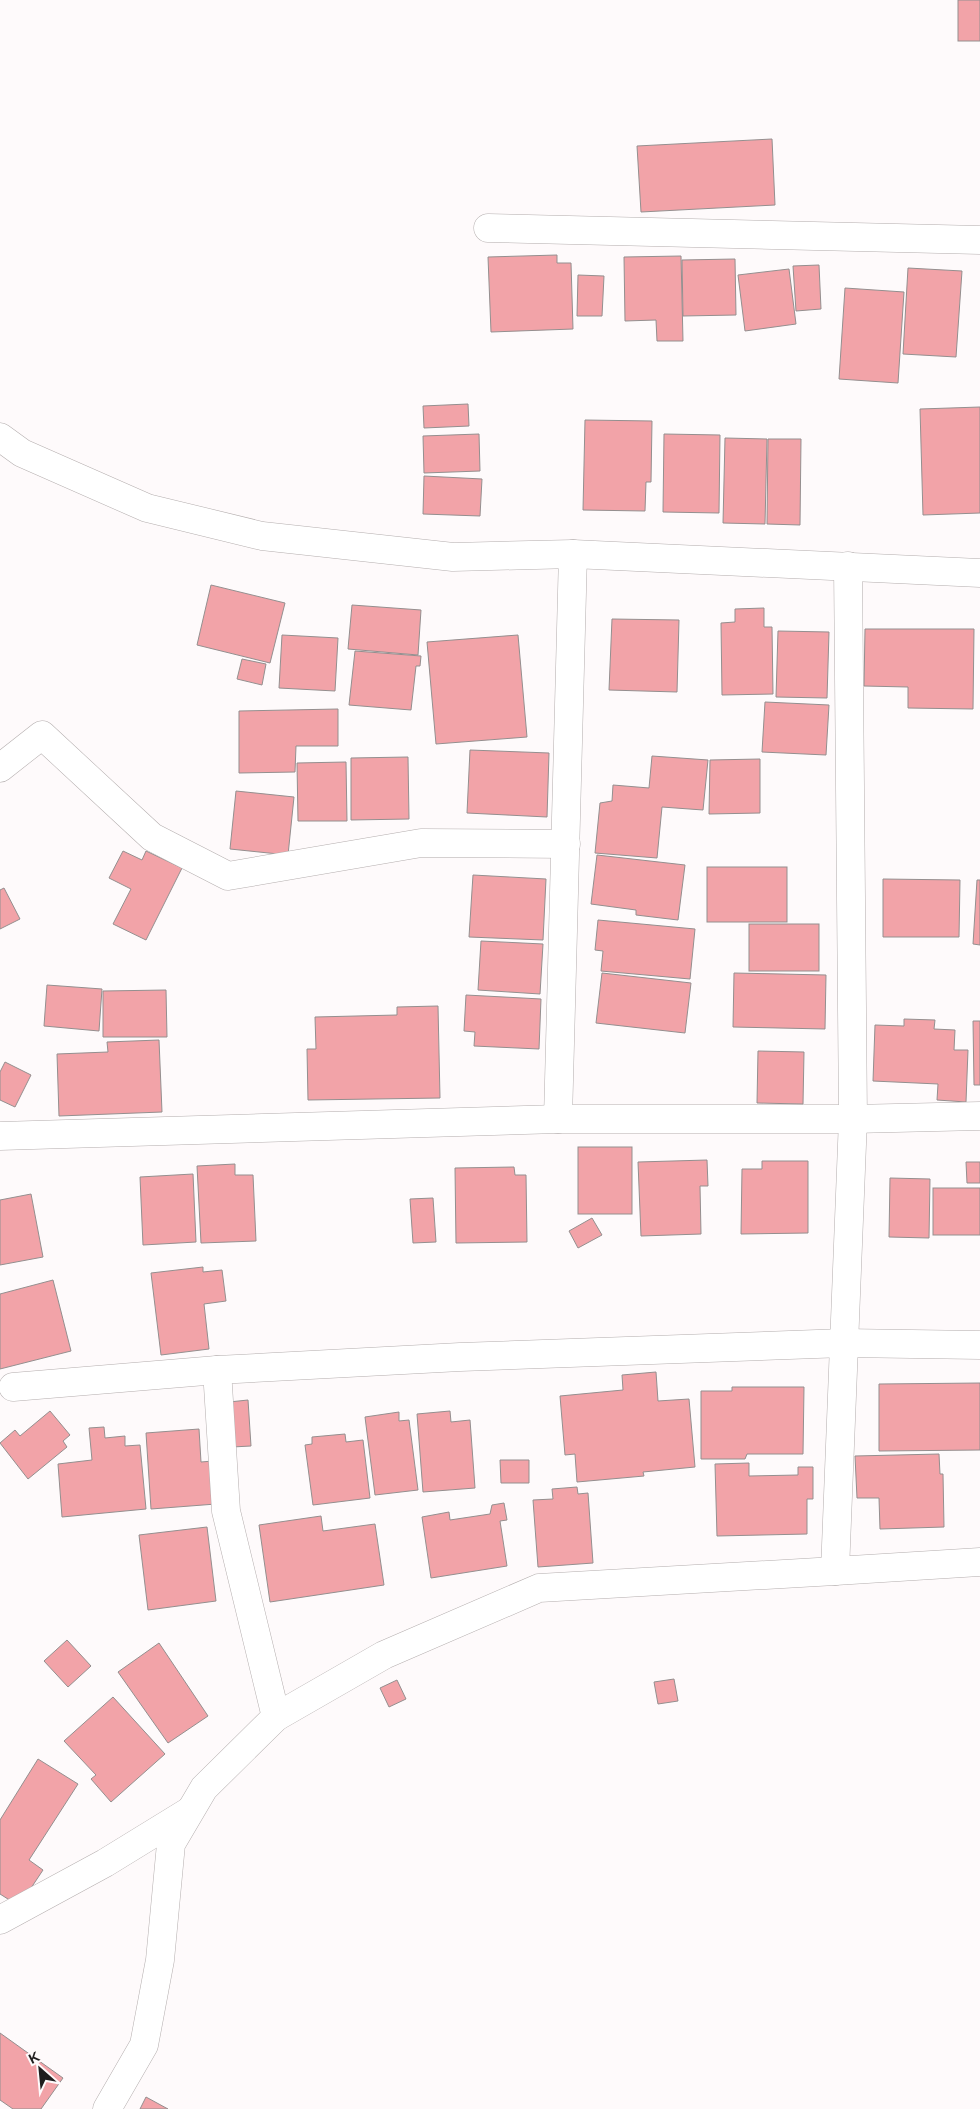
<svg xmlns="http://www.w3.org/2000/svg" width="980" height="2109" font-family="Arial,sans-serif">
<rect width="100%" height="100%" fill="#fefafb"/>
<g fill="#f2a3a8" stroke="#948f8f">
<rect x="958" y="0" width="22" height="41"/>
<polygon points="772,139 775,205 641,212 637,146"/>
<polygon points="557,255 557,263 571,263 573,329 491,332 488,257"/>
<polygon points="681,256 683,341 657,341 656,320 625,321 624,257"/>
<polygon points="735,259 736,315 683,316 682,260"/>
<polygon points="819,265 821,309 796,311 793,266"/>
<polygon points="908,268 962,271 956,357 903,354"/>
<polygon points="789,269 796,324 745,331 738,275"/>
<polygon points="578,275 604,276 602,316 577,316"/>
<polygon points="845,288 904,292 898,383 839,379"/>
<polygon points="468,404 469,426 424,428 423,406"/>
<polygon points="980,407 980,513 923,515 920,409"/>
<polygon points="585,420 652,421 651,482 646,482 645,511 583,510"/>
<polygon points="479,434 480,471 424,473 423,436"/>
<polygon points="664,434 720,435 719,513 663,512"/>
<polygon points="725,438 767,439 765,524 723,523"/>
<polygon points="768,439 801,439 800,525 767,524"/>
<polygon points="424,476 482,479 480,516 423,514"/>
<polygon points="211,585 285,603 270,663 197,645"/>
<polygon points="352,605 421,610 418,655 348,649"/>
<polygon points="764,608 764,627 772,627 773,694 722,695 721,623 735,622 735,609"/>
<polygon points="612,619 679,620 677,692 609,690"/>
<polygon points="865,629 974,629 973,709 908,708 908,687 864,686"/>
<polygon points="778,631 829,632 827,698 776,697"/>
<polygon points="282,635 338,638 335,691 279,688"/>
<polygon points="518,635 527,737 436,744 427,642"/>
<polygon points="355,651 421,656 420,666 416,666 411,710 349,705"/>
<polygon points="242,659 266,664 262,685 237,679"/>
<polygon points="765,702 829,705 826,755 762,752"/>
<polygon points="338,709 338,746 296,746 295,772 239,773 239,711"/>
<polygon points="470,750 549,753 547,817 467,813"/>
<polygon points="652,756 708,760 703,810 662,807 657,858 595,853 600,803 612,801 613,785 649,788"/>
<polygon points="408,757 409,819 351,820 351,758"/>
<polygon points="760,759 760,813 709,814 710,760"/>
<polygon points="346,762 347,821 298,821 297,763"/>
<polygon points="236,791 294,797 288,855 230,849"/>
<polygon points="123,851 142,860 146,851 182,868 146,940 113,924 131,889 109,878"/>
<polygon points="597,855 685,865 678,920 636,915 636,910 591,904"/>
<rect x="707" y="867" width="80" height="55"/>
<polygon points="473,875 546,879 543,940 469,937"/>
<polygon points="883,879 960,880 959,937 883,937"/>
<polygon points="977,880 980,880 980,945 973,944"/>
<polygon points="4,888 20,919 0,929 0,890"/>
<polygon points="598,920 695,929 690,979 601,971 603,951 595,950"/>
<rect x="749" y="924" width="70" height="47"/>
<polygon points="481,941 543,944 540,994 478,990"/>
<polygon points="602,973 691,983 685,1033 596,1023"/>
<polygon points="734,973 826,975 825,1029 733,1027"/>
<polygon points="47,985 102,989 99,1031 44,1026"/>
<polygon points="166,990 167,1037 103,1037 103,991"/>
<polygon points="466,995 541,999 539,1049 474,1046 475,1032 464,1031"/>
<polygon points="438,1006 440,1098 308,1100 307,1049 316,1049 315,1017 397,1015 397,1007"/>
<polygon points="904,1019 935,1020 934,1029 955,1030 954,1050 968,1050 966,1102 937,1100 938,1084 873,1081 875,1025 904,1026"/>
<polygon points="973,1021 980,1021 980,1085 974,1085"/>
<polygon points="159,1040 162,1112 59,1116 57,1054 108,1052 107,1042"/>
<polygon points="758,1051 804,1052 803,1104 757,1103"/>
<polygon points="5,1062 31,1075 15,1107 0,1100 0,1072"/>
<rect x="578" y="1147" width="54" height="67"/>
<polygon points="707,1160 708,1186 700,1186 701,1234 641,1236 638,1162"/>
<polygon points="762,1161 808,1161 808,1233 741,1234 742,1169 762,1169"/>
<polygon points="966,1162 980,1162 980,1183 967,1183"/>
<polygon points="235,1164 235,1175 253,1175 256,1241 201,1243 197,1166"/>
<polygon points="514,1167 515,1175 526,1175 527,1242 456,1243 455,1168"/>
<polygon points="193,1174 196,1242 143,1245 140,1177"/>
<polygon points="890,1178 930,1179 929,1238 889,1237"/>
<rect x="933" y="1188" width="47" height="47"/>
<polygon points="31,1194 43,1257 0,1265 0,1200"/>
<polygon points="433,1198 436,1242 413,1243 410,1199"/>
<polygon points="592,1218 602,1235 578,1248 569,1231"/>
<polygon points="203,1267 203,1272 222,1270 226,1301 204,1304 209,1349 161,1355 151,1273"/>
<polygon points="53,1280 71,1351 0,1369 0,1294"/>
<polygon points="656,1372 658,1401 689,1399 695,1467 643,1472 644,1476 577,1482 575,1454 565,1455 560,1396 623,1390 622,1375"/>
<polygon points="980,1383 980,1450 879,1451 879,1384"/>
<polygon points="732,1387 804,1387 803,1454 747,1454 745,1459 701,1459 701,1391 732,1391"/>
<polygon points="248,1400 251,1446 232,1447 229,1402"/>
<polygon points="50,1411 70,1435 63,1441 67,1447 28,1479 0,1443 15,1430 20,1436"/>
<polygon points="450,1411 451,1422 470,1420 475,1488 423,1492 417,1414"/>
<polygon points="399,1412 399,1421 409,1420 418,1490 375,1495 365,1417"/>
<polygon points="104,1427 105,1438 125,1436 125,1446 140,1445 146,1509 62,1517 58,1464 92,1460 89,1428"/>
<polygon points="199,1429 201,1462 213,1461 216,1504 151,1509 146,1433"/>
<polygon points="345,1434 346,1442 363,1440 370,1498 313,1505 305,1445 312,1444 312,1437"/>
<polygon points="939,1454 940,1474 943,1474 944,1527 880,1529 879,1498 857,1498 855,1456"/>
<polygon points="500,1460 529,1460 529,1483 501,1483"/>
<polygon points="749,1463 749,1476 798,1475 798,1467 813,1467 813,1499 807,1499 807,1534 717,1536 715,1464"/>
<polygon points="577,1487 578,1494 588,1493 593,1563 538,1567 533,1500 553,1499 552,1489"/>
<polygon points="504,1503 507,1520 500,1521 507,1566 431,1578 422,1517 449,1512 450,1520 490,1514 492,1505"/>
<polygon points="321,1516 323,1531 375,1524 384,1585 270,1602 259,1525"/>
<polygon points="207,1527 216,1601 148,1610 139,1535"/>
<polygon points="67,1640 91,1666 68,1687 44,1661"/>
<polygon points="159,1643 208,1716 168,1743 118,1672"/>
<polygon points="674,1679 678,1701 658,1704 654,1682"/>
<polygon points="397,1680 406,1699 389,1707 380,1688"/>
<polygon points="113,1697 165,1754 111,1802 91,1779 96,1775 64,1741"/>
<polygon points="38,1759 78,1784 29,1860 43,1870 19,1906 0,1894 0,1820"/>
<polygon points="0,2033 63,2078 41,2109 13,2109 0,2100"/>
<polygon points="146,2097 168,2109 140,2109"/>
</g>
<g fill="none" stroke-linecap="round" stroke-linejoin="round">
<g stroke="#b4aeae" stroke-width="29">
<g id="minor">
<polyline points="488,228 980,240"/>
<polyline points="0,437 22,453 147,508 262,536 453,557 573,554 980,573"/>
<polyline points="573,554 558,1119 853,1119 980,1116"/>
<polyline points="848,566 853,1119 835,1571 980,1562"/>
<polyline points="0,768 42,735 152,837 228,876 421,843 566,844"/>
<polyline points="0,1136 558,1119"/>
<polyline points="13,1387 217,1370 460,1357 844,1343 980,1345"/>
<polyline points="276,1717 384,1655 539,1588 835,1571"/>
<polyline points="0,1920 105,1863 188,1812"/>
<polyline points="107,2109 144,2045 160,1960 171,1844 204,1788 276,1717 226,1511 217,1370"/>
</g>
</g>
<use href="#minor" stroke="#fff" stroke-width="28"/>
</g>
<g transform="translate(40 2069) rotate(333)" stroke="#fefafb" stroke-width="4" paint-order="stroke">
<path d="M0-4L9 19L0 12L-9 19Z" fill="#1f1d1d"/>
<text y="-8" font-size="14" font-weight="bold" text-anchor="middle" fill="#1f1d1d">K</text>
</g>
</svg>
